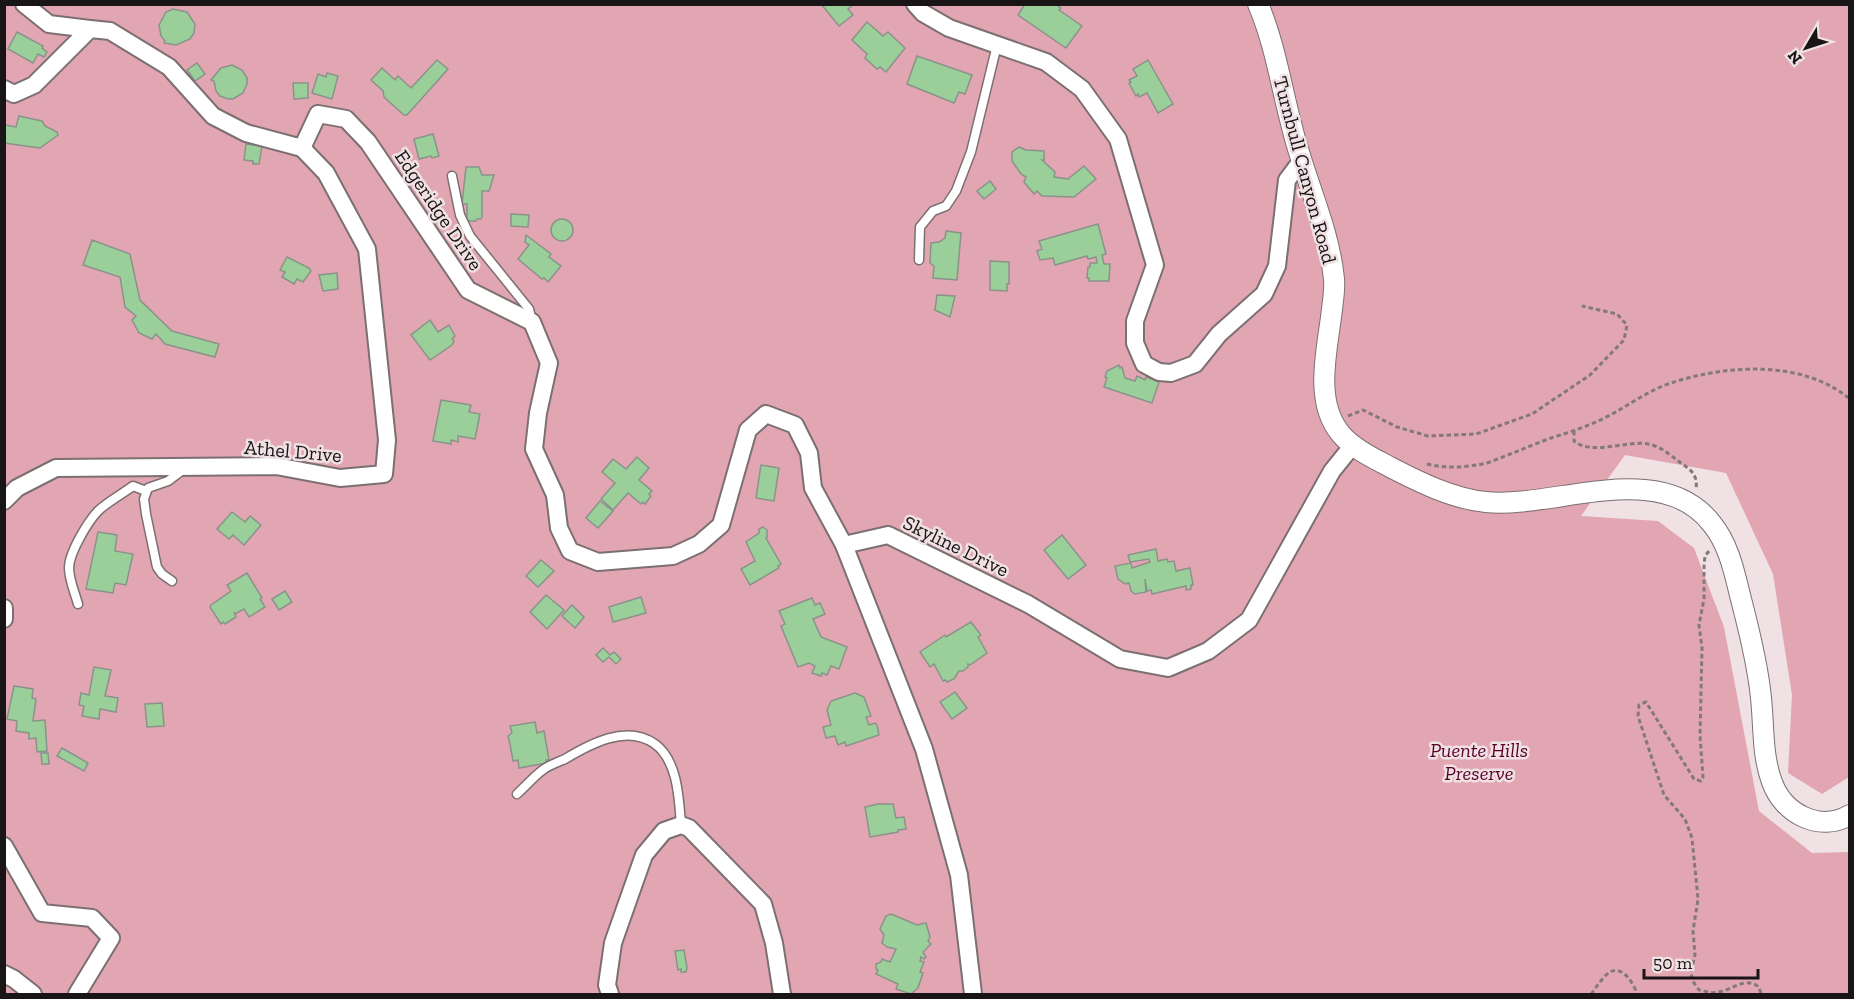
<svg xmlns="http://www.w3.org/2000/svg" width="1854" height="999" font-family="'Zilla Slab',serif">
<rect width="100%" height="100%" fill="#f0e1e4"/>
<polygon fill="#e2a6b3" points="5,5 1849,5 1849,777 1822,794 1788,773 1792,695 1773,574 1726,473 1625,455 1581,516 1658,521 1694,548 1724,627 1759,811 1812,853 1849,852 1849,994 5,994"/>
<g fill="#9acf9a" stroke="#8a938a" stroke-width="1.5">
<polygon points="821,4 854,4 848,9 853,15 839,26"/>
<polygon points="1025,4 1055,4 1061,8 1059,10 1082,26 1066,48 1018,15"/>
<polygon points="173,9 187,12 195,24 194,33 190,39 176,45 164,43 165,41 161,36 159,25 166,12"/>
<polygon points="867,22 883,36 888,32 905,48 886,72 880,67 877,69 865,58 867,54 852,40"/>
<polygon points="17,32 43,46 42,48 47,52 44,57 38,54 33,63 8,49"/>
<polygon points="917,56 972,75 965,94 959,92 954,103 907,84"/>
<polygon points="437,60 448,69 407,115 404,115 384,97 383,91 371,80 382,68 395,80 398,76 411,88"/>
<polygon points="1148,60 1173,104 1158,113 1147,93 1139,97 1138,94 1136,96 1129,83 1131,82 1129,80 1137,76 1133,69"/>
<polygon points="197,63 205,74 195,81 187,70"/>
<polygon points="232,65 242,70 247,78 247,84 243,93 233,99 228,99 220,96 216,91 214,81 211,80 221,68"/>
<polygon points="327,73 338,76 332,99 312,93 318,74 326,77"/>
<polygon points="293,83 308,83 308,98 294,99"/>
<polygon points="19,116 42,121 45,126 57,132 58,135 40,148 4,143 5,125 16,127"/>
<polygon points="433,134 439,156 432,158 431,156 419,159 414,139"/>
<polygon points="246,144 262,146 259,164 253,164 253,161 244,160"/>
<polygon points="1019,147 1026,150 1044,151 1044,160 1042,160 1055,172 1054,177 1068,179 1084,166 1096,179 1074,197 1042,196 1037,191 1034,194 1024,182 1026,177 1021,174 1012,161 1012,152"/>
<polygon points="466,167 479,167 482,175 494,175 489,191 482,191 482,217 481,219 477,219 476,221 467,221 467,204 462,204"/>
<polygon points="990,181 996,189 984,199 977,191"/>
<polygon points="511,214 529,215 528,227 511,226"/>
<circle cx="562" cy="230" r="11"/>
<polygon points="1098,224 1106,254 1102,255 1104,264 1110,264 1109,281 1089,281 1089,278 1087,278 1088,267 1090,267 1090,263 1097,263 1096,257 1088,259 1087,256 1055,265 1053,258 1040,260 1037,251 1042,249 1039,241"/>
<polygon points="946,231 961,233 957,280 933,278 934,266 930,263 931,243 939,242 945,238"/>
<polygon points="526,235 551,254 549,257 561,266 548,282 544,278 542,279 518,259 529,245 525,242"/>
<polygon points="92,240 130,254 140,300 172,331 219,344 215,357 165,344 156,334 152,339 139,333 132,320 136,316 125,307 120,277 83,265"/>
<polygon points="287,257 309,268 311,271 303,282 297,279 294,284 282,277 285,272 280,270"/>
<polygon points="990,261 1009,262 1009,284 1007,284 1007,291 990,290"/>
<polygon points="337,273 338,289 323,291 319,275"/>
<polygon points="937,295 955,296 950,317 935,310"/>
<polygon points="430,320 438,332 449,325 455,336 452,339 454,341 452,345 430,360 411,335"/>
<polygon points="1119,365 1120,368 1122,367 1125,378 1135,381 1137,376 1145,380 1146,377 1159,382 1152,403 1104,387 1107,378 1105,377 1107,371"/>
<polygon points="441,400 471,405 469,412 480,414 475,439 458,436 458,442 451,440 451,444 433,441"/>
<polygon points="637,457 649,468 639,480 652,491 649,494 651,496 645,504 643,502 641,504 628,493 613,510 601,499 615,483 602,472 613,459 626,469"/>
<polygon points="761,465 779,468 774,501 756,498"/>
<polygon points="600,501 613,511 598,528 586,518"/>
<polygon points="232,512 245,522 250,516 261,525 244,545 233,535 229,539 217,529"/>
<polygon points="763,527 767,530 767,537 766,538 781,564 778,566 779,568 750,585 741,569 755,561 746,542 759,533 759,529"/>
<polygon points="98,532 117,535 115,551 133,554 126,585 115,583 113,593 86,589"/>
<polygon points="1062,535 1086,565 1068,579 1044,550"/>
<polygon points="1156,549 1158,561 1167,559 1168,562 1174,561 1176,571 1190,568 1193,585 1191,585 1191,589 1186,590 1186,586 1152,594 1151,590 1147,591 1145,579 1146,592 1135,594 1131,591 1129,583 1125,584 1118,579 1115,566 1131,563 1132,568 1150,562 1149,559 1130,562 1128,555"/>
<polygon points="541,560 554,571 538,587 526,576"/>
<polygon points="247,573 262,598 260,599 265,607 249,617 244,609 235,614 234,612 236,617 225,624 223,622 221,624 210,607 211,605 231,591 227,585"/>
<polygon points="285,591 292,602 279,610 272,599"/>
<polygon points="546,595 564,610 547,629 530,612"/>
<polygon points="641,597 646,613 613,622 609,607"/>
<polygon points="812,598 815,605 820,603 825,614 813,619 821,637 847,647 839,669 831,666 827,675 822,673 821,676 812,673 815,666 809,663 798,667 781,626 785,624 779,611"/>
<polygon points="572,605 584,617 575,628 562,616"/>
<polygon points="971,622 981,635 978,637 987,653 970,665 968,664 968,667 963,671 959,671 954,679 947,682 945,680 943,681 934,664 930,667 920,652 945,635 946,637"/>
<polygon points="603,648 610,655 614,652 621,659 616,664 609,657 603,662 596,655"/>
<polygon points="94,667 111,670 105,696 118,698 116,712 100,709 99,719 82,716 84,706 79,705 81,693 89,695"/>
<polygon points="14,686 33,689 32,698 36,699 33,721 45,720 47,751 37,752 36,738 29,739 29,733 16,731 17,721 7,719"/>
<polygon points="955,692 967,708 952,719 940,702"/>
<polygon points="855,693 864,697 871,716 866,717 869,725 875,723 877,725 879,735 846,746 845,742 838,745 835,736 826,738 823,727 831,725 827,710 831,701"/>
<polygon points="162,703 164,726 147,727 145,704"/>
<polygon points="535,722 537,733 544,731 549,760 546,760 547,763 519,768 518,760 513,761 510,744 508,736 512,733 510,726"/>
<polygon points="62,748 88,763 84,771 57,756"/>
<polygon points="41,753 48,753 49,764 42,764"/>
<polygon points="878,804 893,804 896,818 904,817 906,829 898,830 898,832 870,837 865,807"/>
<polygon points="891,914 917,925 926,923 930,937 928,941 931,944 923,952 926,957 924,959 921,957 920,961 924,962 920,972 923,973 918,988 911,994 896,989 898,984 876,974 878,970 876,969 876,964 881,962 882,959 890,962 896,949 887,947 882,943 884,935 880,929 886,916"/>
<polygon points="684,950 687,968 686,972 681,972 681,969 678,970 675,951"/>
</g>
<g fill="none" stroke-linecap="round" stroke-linejoin="round">
<g stroke="#7c6f71" stroke-width="11">
<g id="service">
<polyline points="452,176 460,215 470,236 529,309 532,322"/>
<polyline points="919,260 920,227 933,211 946,206 956,191 971,152 997,45"/>
<polyline points="172,581 162,574 157,567 146,514 144,499 148,488 168,481 184,469"/>
<path d="M78 604C75 593 69 580 69 568 69 553 88 521 99 510 109 501 122 494 133 486L146 491"/>
<path d="M517 794C526 786 534 776 544 769 550 765 558 762 565 759 590 744 626 724 655 744 678 761 679 799 681 825"/>
</g>
</g>
<g stroke="#7c6f71" stroke-width="20">
<g id="minor">
<polyline points="24,4 49,24 90,29"/>
<polyline points="915,4 923,13 949,28 1046,62 1082,89 1118,139 1155,265 1135,321 1135,343 1144,364 1159,372 1171,373 1195,364 1219,334 1264,294 1277,266 1287,180 1302,160"/>
<polyline points="4,89 14,94 34,85 90,29 110,31 169,67 213,116 246,133 302,148 318,114 346,119 368,142 468,290 532,322 549,363 538,413 534,449 555,495 559,528 570,551 598,562 673,556 699,544 721,525 748,430 766,414 795,425 809,453 813,488 844,545 924,749 959,875 973,994"/>
<polyline points="4,501 17,488 56,468 276,466 340,478 384,474 387,440 367,249 326,173 302,148"/>
<polyline points="844,545 888,535 1028,604 1120,659 1168,668 1208,651 1249,620 1332,471 1353,445"/>
<polyline points="4,608 4,619"/>
<polyline points="4,846 42,913 92,918 111,938 77,994"/>
<polyline points="4,974 14,979 33,994"/>
<polyline points="610,994 607,985 613,943 644,855 664,831 681,825 689,828 763,904 774,943 782,994"/>
</g>
</g>
<g stroke="#7c6f71" stroke-width="22">
<path id="tertiary" d="M1258 4C1275 44 1281 86 1292 127 1304 178 1329 227 1334 279 1335 289 1333 300 1332 309 1328 347 1313 400 1340 433 1352 448 1373 458 1390 467 1419 482 1453 499 1486 502 1554 509 1661 457 1712 524 1730 546 1735 576 1742 603 1750 634 1758 666 1761 698 1764 725 1762 756 1772 782 1783 813 1819 833 1850 815"/>
</g>
<g stroke="#83797b" stroke-width="3" stroke-dasharray="4.5 3" stroke-linecap="butt">
<polyline points="1348,416 1363,410 1397,427 1428,436 1476,434 1532,414 1590,375 1624,340 1627,325 1617,314 1582,306"/>
<path d="M1574 431V441C1592 456 1627 440 1648 444 1661 446 1671 456 1681 463 1691 470 1698 475 1696 489"/>
<path d="M1427 464C1446 469 1468 467 1487 463 1509 455 1529 446 1551 438 1567 433 1583 428 1598 421 1623 410 1644 392 1671 383 1725 365 1802 359 1850 399"/>
<path d="M1709 551 1705 556 1704 566V599L1699 625 1702 648 1700 735 1703 777 1701 781 1694 779 1646 702 1639 705 1638 716 1664 795 1685 819 1692 838 1698 899 1693 931 1695 955 1691 972 1692 980 1699 990C1705 991 1712 994 1718 992 1733 990 1744 976 1759 987L1761 994"/>
<path d="M1591 994C1596 988 1603 976 1610 972 1623 965 1634 984 1637 994"/>
</g>
<use href="#service" stroke="#fff" stroke-width="8"/>
<use href="#minor" stroke="#fff" stroke-width="16"/>
<use href="#tertiary" stroke="#fff" stroke-width="20"/>
</g>
<g text-anchor="middle" stroke-width="5" stroke-linejoin="round" paint-order="stroke">
<g font-size="20" fill="#191415" stroke="#f0e1e4">
<text transform="translate(1305 170) rotate(75)" y="7">Turnbull Canyon Road</text>
<text transform="translate(439 210) rotate(56)" y="7">Edgeridge Drive</text>
<text transform="translate(293 451) rotate(5)" y="7">Athel Drive</text>
<text transform="translate(956 546) rotate(26)" y="7">Skyline Drive</text>
</g>
<g font-size="20" font-style="italic" fill="#5a0027" stroke="#f0e1e4">
<text x="1479" y="757">Puente Hills<tspan x="1479" dy="23">Preserve</tspan></text>
</g>
</g>
<rect width="1854" height="999" fill="none" stroke="#191415" stroke-width="12"/>
<g transform="translate(1806 48) rotate(231)" stroke="#f0e1e4" stroke-width="4.5" paint-order="stroke">
<path d="M0-4.5L10 22L0 15L-10 22Z" fill="#191415"/>
<text y="-9" font-size="16" font-weight="bold" text-anchor="middle" fill="#191415">N</text>
</g>
<path d="M1644 969v9h114v-9" fill="none" stroke="#191415" stroke-width="3"/>
<text x="1653" y="969" font-size="18" fill="#191415" stroke="#f0e1e4" stroke-width="4.5" paint-order="stroke">50 m</text>
</svg>
